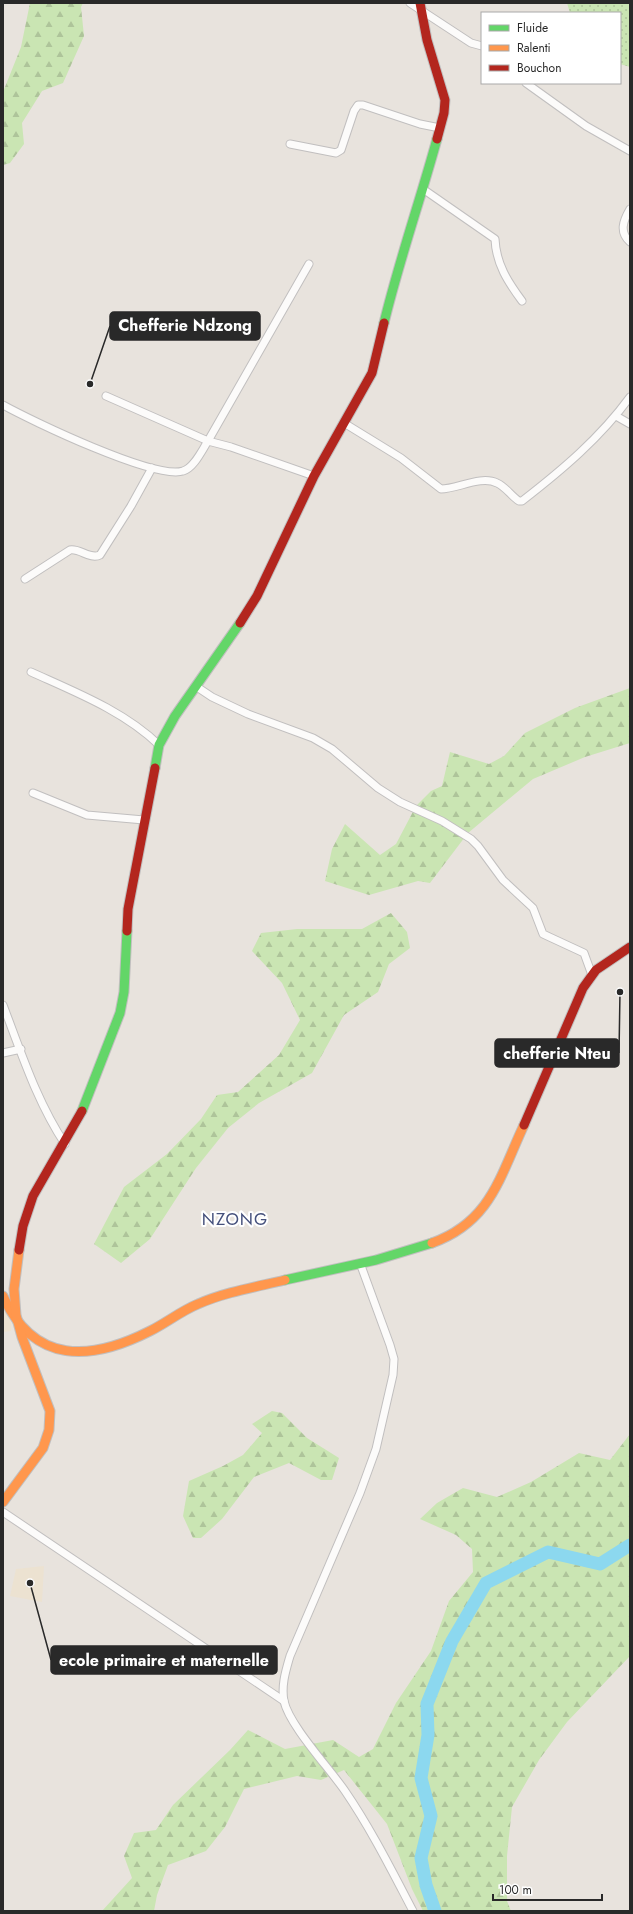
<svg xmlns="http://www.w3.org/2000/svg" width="633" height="1914" font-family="Jost,sans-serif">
<defs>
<pattern id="grass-dots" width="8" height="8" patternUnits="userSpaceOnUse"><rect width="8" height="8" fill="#cae5b3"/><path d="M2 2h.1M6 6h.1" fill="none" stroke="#aec49a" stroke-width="1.8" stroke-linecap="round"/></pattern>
<pattern id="forest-firs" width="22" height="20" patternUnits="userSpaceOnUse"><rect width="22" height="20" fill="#cae5b3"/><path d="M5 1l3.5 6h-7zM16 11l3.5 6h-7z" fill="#aec49a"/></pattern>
</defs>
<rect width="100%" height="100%" fill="#e8e3dd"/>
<g fill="#ece2d1">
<polygon points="3,1304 11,1323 11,1331 3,1332"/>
<polygon points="44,1566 42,1602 10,1596 16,1569"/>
</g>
<polygon fill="url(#grass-dots)" points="567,3 630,3 630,67 620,64 620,13 570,13"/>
<g fill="url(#forest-firs)">
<polygon points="30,3 83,3 81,7 84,36 63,83 42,91 22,123 24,144 10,163 3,165 3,92 21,47"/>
<polygon points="630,688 630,743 585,757 533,779 468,833 430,883 418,881 369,895 325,881 332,849 345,824 380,855 396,844 416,806 431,791 442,786 450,752 489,764 504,756 525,733 575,708"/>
<polygon points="391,913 407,932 410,948 389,964 378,992 344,1015 312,1073 259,1103 228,1128 196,1168 150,1239 121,1263 94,1244 124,1187 167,1154 201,1119 217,1095 238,1092 279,1055 300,1020 282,983 252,951 261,933 297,929 362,929"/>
<polygon points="272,1411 282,1413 307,1438 339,1458 332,1480 321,1480 289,1463 254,1477 222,1519 201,1538 193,1538 183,1516 189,1481 223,1466 243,1455 262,1433 252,1424"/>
<polygon points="630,1434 630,1656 567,1722 539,1760 512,1807 507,1856 507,1901 511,1911 423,1911 412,1889 387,1824 344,1770 321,1780 297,1776 244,1789 225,1827 206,1851 168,1865 157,1895 154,1911 102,1911 132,1878 124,1856 134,1833 156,1830 173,1805 230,1750 248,1730 285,1749 333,1740 359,1757 373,1749 396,1703 431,1651 449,1601 473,1572 472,1549 456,1535 420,1519 437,1503 463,1488 497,1497 531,1482 579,1453 610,1460"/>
</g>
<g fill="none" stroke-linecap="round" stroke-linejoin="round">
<polyline stroke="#8cd8ef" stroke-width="13" points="435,1911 426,1885 421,1858 431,1816 421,1778 428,1735 427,1704 452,1641 486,1583 548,1552 600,1564 630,1545"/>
<g stroke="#c1bfbf" stroke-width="9">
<g id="street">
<polyline points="410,3 471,43 482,46"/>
<polyline points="526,83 586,126 630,151"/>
<polyline points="290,144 336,153 341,150 354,111 358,105 363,105 420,124 440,128"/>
<path d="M423 189 495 239C496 264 508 282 522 301"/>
<path d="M630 209C623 221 619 232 630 242"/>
<polyline points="106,396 208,441 309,264"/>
<path d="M3 405C32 421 155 480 183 471 194 468 202 450 208 441L231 447 314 476"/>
<polyline points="616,416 630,424"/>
<path d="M344 423 401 458 441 489C457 489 481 475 497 483 506 487 511 496 519 501H522C562 470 600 438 630 397"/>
<path d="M25 579 70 550C80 548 90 560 100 555L131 506 152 468"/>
<path d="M31 672C75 692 124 711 159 745"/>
<polyline points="197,687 212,697 248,714 313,738 332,749 378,788 400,802 442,821 471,839 478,846 503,880 533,908 543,934 584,953 592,975"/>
<polyline points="33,793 87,815 144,820"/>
<path d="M3 1005C21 1052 37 1102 65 1144"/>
<polyline points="3,1053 21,1049"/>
<path d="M360 1263 390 1345 394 1359 393 1375 376 1449 360 1493 290 1656C286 1670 281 1685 284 1701 289 1725 330 1769 345 1791 371 1829 392 1871 413 1911"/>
<polyline points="3,1512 284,1701"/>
</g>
</g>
<g stroke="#c1bfbf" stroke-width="11">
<g id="fast">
<path d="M384 323C399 261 420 201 437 139"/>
<polyline points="155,768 159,745 175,716 240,623"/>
<polyline points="82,1111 120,1013 124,992 127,931"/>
<polyline points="285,1280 376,1260 432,1243"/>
</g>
</g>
<g stroke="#c1bfbf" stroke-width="11">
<g id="slow">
<path d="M432 1243C491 1222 500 1176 524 1125"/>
<path d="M3 1296C34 1365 91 1361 150 1331 166 1323 181 1311 198 1304 225 1292 256 1287 285 1280"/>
<polyline points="3,1502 43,1448 49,1430 50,1411 22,1337 16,1315 14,1289 19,1250"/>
</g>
</g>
<g stroke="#c1bfbf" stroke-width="11">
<g id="jam">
<polyline points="420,3 427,40 445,100 444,113 437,139"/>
<polyline points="240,623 257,596 314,476 372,373 384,323"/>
<polyline points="127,931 128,909 155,768"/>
<polyline points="524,1125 583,988 596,970 630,947"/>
<polyline points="19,1250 23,1226 33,1196 82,1111"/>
</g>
</g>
<use href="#street" stroke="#fcfbfa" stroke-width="7"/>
<use href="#fast" stroke="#63d668" stroke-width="9"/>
<use href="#slow" stroke="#ff974d" stroke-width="9"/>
<use href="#jam" stroke="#b3261e" stroke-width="9"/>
</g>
<g text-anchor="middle" stroke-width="4" stroke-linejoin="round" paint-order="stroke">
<g font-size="17" letter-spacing="1" fill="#46517c" stroke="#fff">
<text x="235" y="1225">NZONG</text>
</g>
</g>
<path fill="none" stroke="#292929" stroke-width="1.5" d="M90 384L110 326M620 992L619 1053M30 1583L51 1660"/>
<g fill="#292929" stroke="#fff" stroke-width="1.5">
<circle cx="90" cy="384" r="4"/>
<circle cx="620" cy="992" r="4"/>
<circle cx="30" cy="1583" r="4"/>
</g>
<g fill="#292929" stroke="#292929" stroke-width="1.5">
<rect x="110" y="312" width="150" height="28" rx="4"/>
<rect x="495" y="1039" width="124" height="28" rx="4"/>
<rect x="51" y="1646" width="226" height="28" rx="4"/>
</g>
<g font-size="16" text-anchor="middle" font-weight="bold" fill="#fff">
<text x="185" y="331">Chefferie Ndzong</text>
<text x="557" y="1059">chefferie Nteu</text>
<text x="164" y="1666">ecole primaire et maternelle</text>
</g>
<rect width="633" height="1914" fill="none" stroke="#292929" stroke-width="8"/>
<rect x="481" y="12" width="140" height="72" fill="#ffffff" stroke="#a9a9a9"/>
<rect x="489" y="25" width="20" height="6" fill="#63d668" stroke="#a9a9a9"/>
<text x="517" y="32" font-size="12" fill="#292929">Fluide</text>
<rect x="489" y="45" width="20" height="6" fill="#ff974d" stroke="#a9a9a9"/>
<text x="517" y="52" font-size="12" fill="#292929">Ralenti</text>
<rect x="489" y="65" width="20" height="6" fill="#b3261e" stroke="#a9a9a9"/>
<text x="517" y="72" font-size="12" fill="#292929">Bouchon</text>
<path d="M493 1894v6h109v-6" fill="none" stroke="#292929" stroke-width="2"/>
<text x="499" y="1894" font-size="12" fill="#292929" stroke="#ffffff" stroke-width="3" paint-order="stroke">100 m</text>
</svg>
